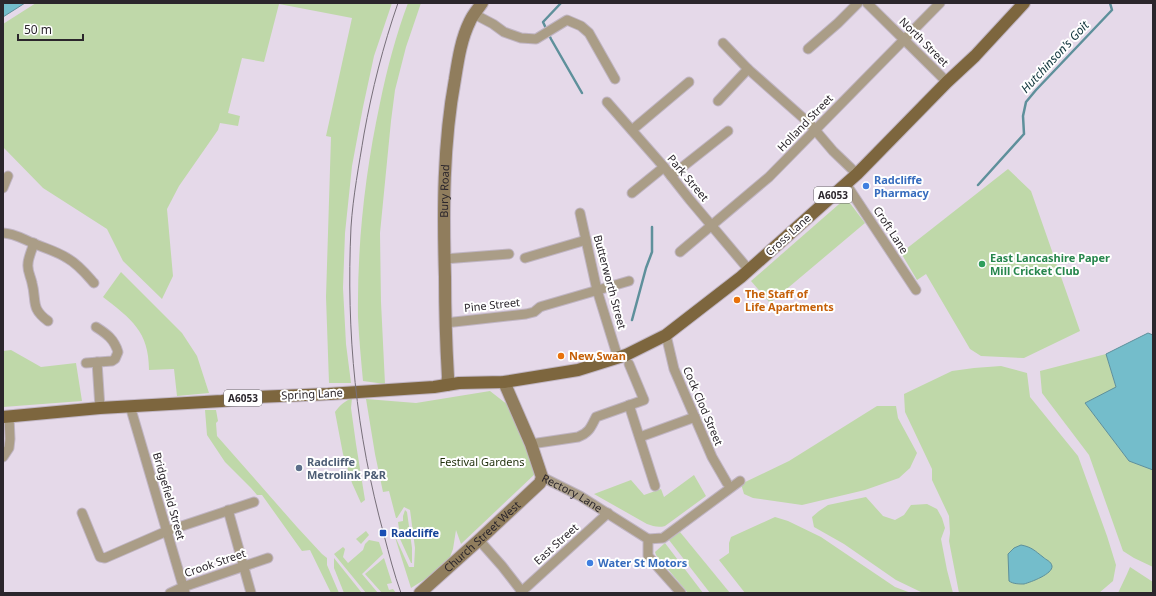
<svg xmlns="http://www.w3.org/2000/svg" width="1156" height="596" font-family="'Noto Sans',sans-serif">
<rect width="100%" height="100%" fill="#e5d9e9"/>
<g fill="#bfd8a9">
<polygon points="36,3 392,3 374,56 363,107 352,166 345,233 343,288 346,344 351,383 329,383 326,297 331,137 326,136 352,18 279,4 264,62 242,58 228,113 240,116 238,126 220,123 218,130 179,186 167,209 173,276 162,299 123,261 107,229 43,188 3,147 3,24"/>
<path d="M408 3H421L406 47 395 90 391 121 380 233 381 302 385 384 363 381C361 360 359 338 358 317 357 245 365 173 380 103 387 69 396 35 408 3Z"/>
<polygon points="1008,169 1031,191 1080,331 1024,358 981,356 970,349 926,274 917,280 901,253"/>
<polygon points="846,198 865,223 770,303 751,281"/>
<path d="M121 272 182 333 197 356 209 393 177 396 174 369 149 370C149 331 131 319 103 297Z"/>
<polygon points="11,350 41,367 76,363 82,401 3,407 3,351"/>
<polygon points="1106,354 1116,388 1085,403 1129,461 1153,470 1153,567 1134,558 1123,551 1089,455 1042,393 1040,371"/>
<polygon points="1001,366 1027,373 1030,397 1078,456 1107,536 1116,565 1113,581 1099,593 959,593 949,541 950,533 949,516 932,480 932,469 905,412 904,394 952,371 974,368"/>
<polygon points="490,391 508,405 536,473 461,544 456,530 453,549 450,557 427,578 411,588 394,534 409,567 414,567 415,548 410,510 404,507 397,518 396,518 389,491 383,492 375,454 366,399 416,403"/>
<path d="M352 398 351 408 356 444 365 500 361 503 352 483 343 454 335 412C340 405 345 401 352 398Z"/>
<polygon points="877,406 896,406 898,418 917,453 910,468 899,478 865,490 802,505 753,498 744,494 741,484 789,461"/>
<polygon points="205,410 216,410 218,421 216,423 217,436 297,527 322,554 327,558 327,565 339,593 331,593 310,550 302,551 262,495 257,495 251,488 225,462 207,435"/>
<path d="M694 475 706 496 665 526C658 528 653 526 647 524L594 494 631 480 644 495 661 489 664 497Z"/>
<polygon points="866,497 883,516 895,520 904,515 911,505 927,504 937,509 942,518 945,528 941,539 947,570 953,593 923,593 896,580 844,544 814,527 812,517 819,511 828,505"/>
<polygon points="405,510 407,512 412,548 412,563 411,563 396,530 399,529 398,522 403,521 403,516"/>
<polygon points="775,517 788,521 821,537 895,587 911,593 745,593 719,560 729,553 729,543 731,537"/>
<polygon points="366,531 369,535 361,544 356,539"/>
<polygon points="680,532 730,593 710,593 669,540"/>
<polygon points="369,540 379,542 383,554 362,574 378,593 366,593 334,554 343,547 345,549 343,557 348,563 363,550 365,544"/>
<polygon points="665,543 703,593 688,593 656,555 655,552"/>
<polygon points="334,558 362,593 344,593 334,568"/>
<polygon points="384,558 392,583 387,584 389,590 393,589 396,593 382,593 365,574"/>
<polygon points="1130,567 1153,582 1153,593 1118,593 1127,574"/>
</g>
<g fill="#74bdcb" stroke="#5e909b">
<polygon points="3,3 25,3 3,17"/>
<polygon points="1148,333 1153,335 1153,470 1129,461 1085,403 1116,387 1106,354"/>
<path d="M1021 545C1032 547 1035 551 1043 557 1046 560 1051 561 1052 566 1053 574 1031 582 1024 584 1019 584 1013 584 1009 581L1008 554 1014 548Z"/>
</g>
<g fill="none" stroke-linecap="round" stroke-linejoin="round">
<g stroke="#5e909b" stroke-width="2.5">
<polyline points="561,3 543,22 551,39 582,93"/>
<polyline points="978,185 1024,134 1023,116 1026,102 1036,90 1112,10 1110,3"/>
<polyline points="632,320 646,268 652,252 652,227"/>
</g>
<g stroke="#c0b5c3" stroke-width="11">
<g id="street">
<polyline points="867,3 947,82"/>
<polyline points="474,14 493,24 504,32 521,38 536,39 567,20 581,26 589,33 615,79"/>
<polyline points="723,43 748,69 810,124 833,151 857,174"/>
<polyline points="808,49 838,23 858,3"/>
<polyline points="718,101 748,69"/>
<polyline points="607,102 664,167 690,200 749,270"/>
<polyline points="632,130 689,82"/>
<polyline points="671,176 728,131"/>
<polyline points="846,184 916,290"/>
<polyline points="3,188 8,176"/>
<polyline points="632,193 664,167"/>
<polyline points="580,213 597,290 618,358"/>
<path d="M3 233C13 233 23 239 33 243 44 248 56 251 67 258 78 264 86 274 94 283"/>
<path d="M34 243C32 250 28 258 28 264 27 271 31 277 32 283 37 301 30 308 48 321"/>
<polyline points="680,252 769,177 940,3"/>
<polyline points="525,258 586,240"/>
<polyline points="444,259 509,254"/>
<polyline points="445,323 526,314 534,312 540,307 543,306 629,281"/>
<polyline points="666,335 674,369 712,457 727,483"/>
<polyline points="97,362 100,408"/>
<path d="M86 363 112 361 115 359 118 352C114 339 107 334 96 327"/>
<polyline points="629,405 655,486"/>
<polyline points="130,406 185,593"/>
<polyline points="640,437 695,417"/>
<path d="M531 444 578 437C589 433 591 427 596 417L644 400 629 364"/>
<polyline points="3,457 9,448 10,439 9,416"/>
<path id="s1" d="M542 477 580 496 648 539V556L681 593"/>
<polyline points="228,510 251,593"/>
<polyline points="82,513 100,557 105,558 167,531 254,502"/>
<polyline points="648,539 663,538 740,481"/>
<polyline points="479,540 502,566 523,593"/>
<polyline points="170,593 183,587 268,558"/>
<polyline points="520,593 608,513"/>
</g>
</g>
<g stroke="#c0b5c3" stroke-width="14">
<g id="secondary">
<path id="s2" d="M447 385 448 377C446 343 445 310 445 277 443 211 443 144 455 79 458 60 461 39 470 21 473 14 478 9 482 3"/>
<path id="s3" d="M420 593 479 540 540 483 542 477 531 444 504 382"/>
</g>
</g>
<g stroke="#c0b5c3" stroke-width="14">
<polyline id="primary" points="3,417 100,408 222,401 256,397 328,394 434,387 459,383 504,382 578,370 626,355 666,335 741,277 857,174 947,82 975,56 1024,3"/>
</g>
<use href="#street" stroke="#aa9d87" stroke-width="9"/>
<use href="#secondary" stroke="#907d5d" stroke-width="12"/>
<use href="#primary" stroke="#7d663e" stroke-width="12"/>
<path stroke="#776f79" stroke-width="1" d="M398 3C383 46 372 90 364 134 359 165 353 196 351 227 346 333 356 433 384 535 389 554 394 574 401 593"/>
</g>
<g fill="#3f7fe0" stroke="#fff" stroke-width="1.5">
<circle cx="866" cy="186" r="4"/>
<circle cx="590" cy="563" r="4"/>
</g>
<circle fill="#2e9e5b" stroke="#fff" stroke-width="1.5" cx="982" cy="264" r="4"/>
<g fill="#e8710a" stroke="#fff" stroke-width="1.5">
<circle cx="737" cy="300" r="4"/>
<circle cx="561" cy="356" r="4"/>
</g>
<circle fill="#5c6f8a" stroke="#fff" stroke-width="1.5" cx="299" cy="468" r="4"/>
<rect fill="#1a4fb4" stroke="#fff" stroke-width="1.5" x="379" y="529" width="8" height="8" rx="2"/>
<g text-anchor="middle" stroke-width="4" stroke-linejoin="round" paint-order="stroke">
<g fill="#fff" stroke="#6b676b" stroke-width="1">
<rect x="814" y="187" width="38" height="16" rx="3"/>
<rect x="224" y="390" width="38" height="16" rx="3"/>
</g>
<g font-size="10" font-weight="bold" fill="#2b262c">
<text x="833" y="199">A6053</text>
<text x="243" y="402">A6053</text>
</g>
<g font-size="11" fill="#2b262c" stroke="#fff">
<text transform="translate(924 42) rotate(45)" y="4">North Street</text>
<text transform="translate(805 123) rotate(-46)" y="4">Holland Street</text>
<text transform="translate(688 178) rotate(50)" y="4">Park Street</text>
<text dy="4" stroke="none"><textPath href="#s2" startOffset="194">Bury Road</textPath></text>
<text transform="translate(891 230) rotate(57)" y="4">Croft Lane</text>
<text transform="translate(788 235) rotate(-42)" y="4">Cross Lane</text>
<text transform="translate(610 282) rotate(75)" y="4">Butterworth Street</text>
<text transform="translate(492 305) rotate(-6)" y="4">Pine Street</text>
<text transform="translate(312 394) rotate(-3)" y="4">Spring Lane</text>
<text transform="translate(703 406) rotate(67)" y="4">Cock Clod Street</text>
<text dy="4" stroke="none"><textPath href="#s1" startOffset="34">Rectory Lane</textPath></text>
<text transform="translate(169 496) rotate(74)" y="4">Bridgefield Street</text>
<text dy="4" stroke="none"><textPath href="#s3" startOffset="84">Church Street West</textPath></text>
<text transform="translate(556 544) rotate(-42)" y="4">East Street</text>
<text transform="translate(215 563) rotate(-19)" y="4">Crook Street</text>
</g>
<g font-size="11" font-weight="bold" fill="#366cbe" stroke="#fff" text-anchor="start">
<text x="874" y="184">Radcliffe<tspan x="874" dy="13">Pharmacy</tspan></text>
<text x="598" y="567">Water St Motors</text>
</g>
<g font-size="11" font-weight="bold" fill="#27864d" stroke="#fff" text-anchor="start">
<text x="990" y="262">East Lancashire Paper<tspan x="990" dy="13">Mill Cricket Club</tspan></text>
</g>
<g font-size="11" font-weight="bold" fill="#c56008" stroke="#fff" text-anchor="start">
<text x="745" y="298">The Staff of<tspan x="745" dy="13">Life Apartments</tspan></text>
<text x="569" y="360">New Swan</text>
</g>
<g font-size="11" font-weight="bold" fill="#4e5e75" stroke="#fff" text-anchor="start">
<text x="307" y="466">Radcliffe<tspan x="307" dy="13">Metrolink P&amp;R</tspan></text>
</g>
<g font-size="11" fill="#1f2f0a" stroke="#fff">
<text x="482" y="466">Festival Gardens</text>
</g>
<g font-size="11" font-weight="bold" fill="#164399" stroke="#fff" text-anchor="start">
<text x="391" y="537">Radcliffe</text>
</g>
<g font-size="12" font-style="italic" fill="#11353c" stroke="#fff">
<text transform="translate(1055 57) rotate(-47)" y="4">Hutchinson's Goit</text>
</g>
</g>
<rect width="1156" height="596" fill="none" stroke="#2b262c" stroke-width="8"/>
<path d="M18 34v6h65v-6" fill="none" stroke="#2b262c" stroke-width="2"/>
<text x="24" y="34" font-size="12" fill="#2b262c" stroke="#ffffff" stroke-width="3" paint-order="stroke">50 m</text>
</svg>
